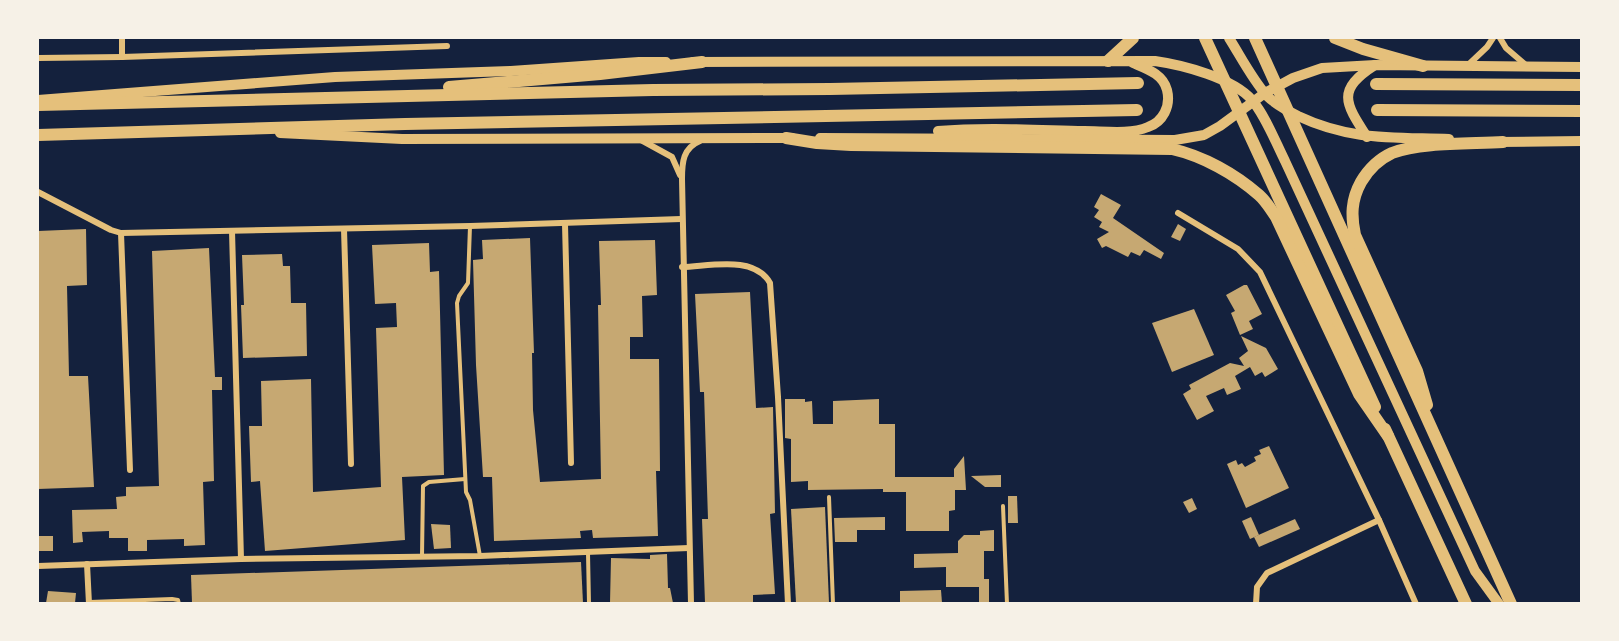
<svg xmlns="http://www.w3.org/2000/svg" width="1619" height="641" font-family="'Asap Condensed',sans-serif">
<rect width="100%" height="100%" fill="#14213d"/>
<g fill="#c6a872">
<polygon points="1101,194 1121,205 1113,218 1164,253 1161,259 1144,250 1140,256 1131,252 1128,257 1106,246 1102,248 1097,239 1109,232 1099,227 1102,222 1094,217 1099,210 1094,207"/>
<polygon points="1178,224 1186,229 1180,241 1171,237"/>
<polygon points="86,229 87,285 67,286 69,376 88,376 94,487 38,489 38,231"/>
<polygon points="530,238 534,353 532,353 533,410 540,482 601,479 598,305 601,305 599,241 655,240 657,295 642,296 643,337 630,337 630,359 659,359 660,471 656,471 658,536 593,538 592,530 580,531 581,538 494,541 492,477 483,477 476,365 473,260 483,259 482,240"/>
<polygon points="429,243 430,272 439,271 444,475 402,477 405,540 265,551 260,481 251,482 249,426 262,426 261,381 311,379 313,492 381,487 376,328 397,327 396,303 375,304 372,245"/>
<polygon points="209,248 215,377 222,377 222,390 212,390 214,481 203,482 205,545 184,546 184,539 147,540 147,551 128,551 128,538 109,538 109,531 82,532 83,542 73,543 72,510 117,509 116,497 126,496 126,487 159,486 152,251"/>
<polygon points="282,254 283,266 290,266 291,303 306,303 307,356 243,358 241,305 244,305 242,255"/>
<polygon points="1244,285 1247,285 1262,314 1249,321 1253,329 1240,335 1231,313 1235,311 1226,295"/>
<polygon points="750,292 756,408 773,407 775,513 770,514 775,594 753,595 753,603 705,603 702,519 708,519 704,392 700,392 695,294"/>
<polygon points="1194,309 1214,355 1172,372 1152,323"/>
<polygon points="1241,336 1266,348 1278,369 1265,377 1262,372 1255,376 1250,367 1235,376 1241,389 1227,395 1224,388 1206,396 1214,411 1197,420 1183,394 1191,389 1189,385 1230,363 1244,366 1239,358 1248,351"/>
<polygon points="785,399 805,399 805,402 812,401 813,424 833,424 833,401 879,399 879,424 895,424 895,477 954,477 954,469 964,456 966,490 955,490 955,510 949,511 949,531 906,531 906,492 883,492 883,489 808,490 808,481 791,482 791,439 785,438"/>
<polygon points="1269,446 1289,488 1246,508 1227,464 1236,460 1238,465 1242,463 1245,467 1256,461 1254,457 1261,454 1259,450"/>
<polygon points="1001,475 1001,487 985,487 971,476"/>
<polygon points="1008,496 1017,496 1018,523 1008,523"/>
<polygon points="1192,498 1197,509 1189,513 1183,502"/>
<polygon points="825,507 829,603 796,603 791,509"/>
<polygon points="885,517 885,530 857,530 857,542 835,542 834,518"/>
<polygon points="1251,517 1259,535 1250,539 1242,521"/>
<polygon points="1295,519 1300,529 1259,547 1254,537"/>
<polygon points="431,524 450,525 451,548 434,549"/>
<polygon points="994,530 994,551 984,551 984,579 989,579 989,603 979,603 979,587 946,587 946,567 914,568 914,554 958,553 958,541 964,535 980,535 980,531"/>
<polygon points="38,536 53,536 53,551 39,551"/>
<polygon points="667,554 668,588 670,588 673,603 610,603 611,558 650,559 650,555"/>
<polygon points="581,562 583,603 192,603 191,575"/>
<polygon points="941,590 942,603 900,603 900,591"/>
<polygon points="48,591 76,593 75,603 46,603"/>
</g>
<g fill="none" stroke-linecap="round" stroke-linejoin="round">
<g stroke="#e5c07b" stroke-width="4">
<polyline points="470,226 468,283 459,296 457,303 466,492 470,500 480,556"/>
<polyline points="829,497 833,604"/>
<polyline points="1003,506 1007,604"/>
<polyline points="588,553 589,604"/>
<polyline points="422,556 423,486 429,482 465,479"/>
<polyline points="90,602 172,599 178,600 179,604"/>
</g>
<g stroke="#e5c07b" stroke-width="6">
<polyline points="1500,38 1506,48 1527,66"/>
<polyline points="122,57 122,38"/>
<polyline points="38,58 122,57 447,46"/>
<polyline points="1467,66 1487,47 1493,38"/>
<polyline points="641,140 672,157 680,175"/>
<polyline points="38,192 111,230 121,233 470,226 681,219"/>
<polyline points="1178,213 1238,249 1260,272 1379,520 1416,604"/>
<polyline points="565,224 571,463"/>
<polyline points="344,229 351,464"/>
<polyline points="232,231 241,559"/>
<polyline points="121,233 130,470"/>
<path d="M682 267C711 266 754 255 770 283L778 397 788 604"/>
<polyline points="87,564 89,604"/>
<polyline points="38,566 241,559 480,556 689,548"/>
<path d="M691 604 682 179C682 162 683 148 700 141"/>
<polyline points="1256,604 1257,587 1267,573 1379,520"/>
</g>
<g stroke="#e5c07b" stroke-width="10">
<path d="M1229 38C1241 57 1252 79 1267 96 1276 105 1288 111 1298 116 1351 141 1393 137 1449 139"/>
<path d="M693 62 1155 61C1183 65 1233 78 1252 100 1266 117 1275 141 1285 161L1475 571 1499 604"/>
<polyline points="38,100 335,77 511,71 639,62 666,62"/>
<path d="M938 131C986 127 1036 130 1084 131 1104 131 1129 135 1148 127 1163 122 1171 106 1167 90 1163 74 1147 69 1133 63"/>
<polyline points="280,133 402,139 792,138"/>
<path d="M1367 137C1345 103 1336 90 1375 65"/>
<polyline points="820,138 1175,140 1204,135 1220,126 1265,93 1293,78 1322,68 1375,65 1582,67"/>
<polyline points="1497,142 1582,141"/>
</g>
<g stroke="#e5c07b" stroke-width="12">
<polyline points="1376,84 1582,85"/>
<polyline points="449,87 600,74 702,62"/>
<polyline points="38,105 653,90 830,89 1138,83"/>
<polyline points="1377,110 1582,111"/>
<polyline points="38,135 405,124 1137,110"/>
</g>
<g stroke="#e5c07b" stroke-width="12">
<polyline points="1205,38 1375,407"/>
<polyline points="1255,38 1511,604"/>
<polyline points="1335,38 1363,49 1423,66"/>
<polyline points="1108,61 1133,38"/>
<path d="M786 138 817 143 851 145 1172 149C1203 156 1235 174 1259 195 1266 201 1271 210 1276 217L1359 394 1388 436"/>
<path d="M1427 405 1417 371 1355 235C1351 216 1351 200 1361 182 1368 170 1379 159 1392 153 1420 142 1471 144 1503 142"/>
<polyline points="1385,429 1466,604"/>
</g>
</g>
<rect width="1619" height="641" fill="none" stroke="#f6f1e7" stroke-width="78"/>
</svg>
